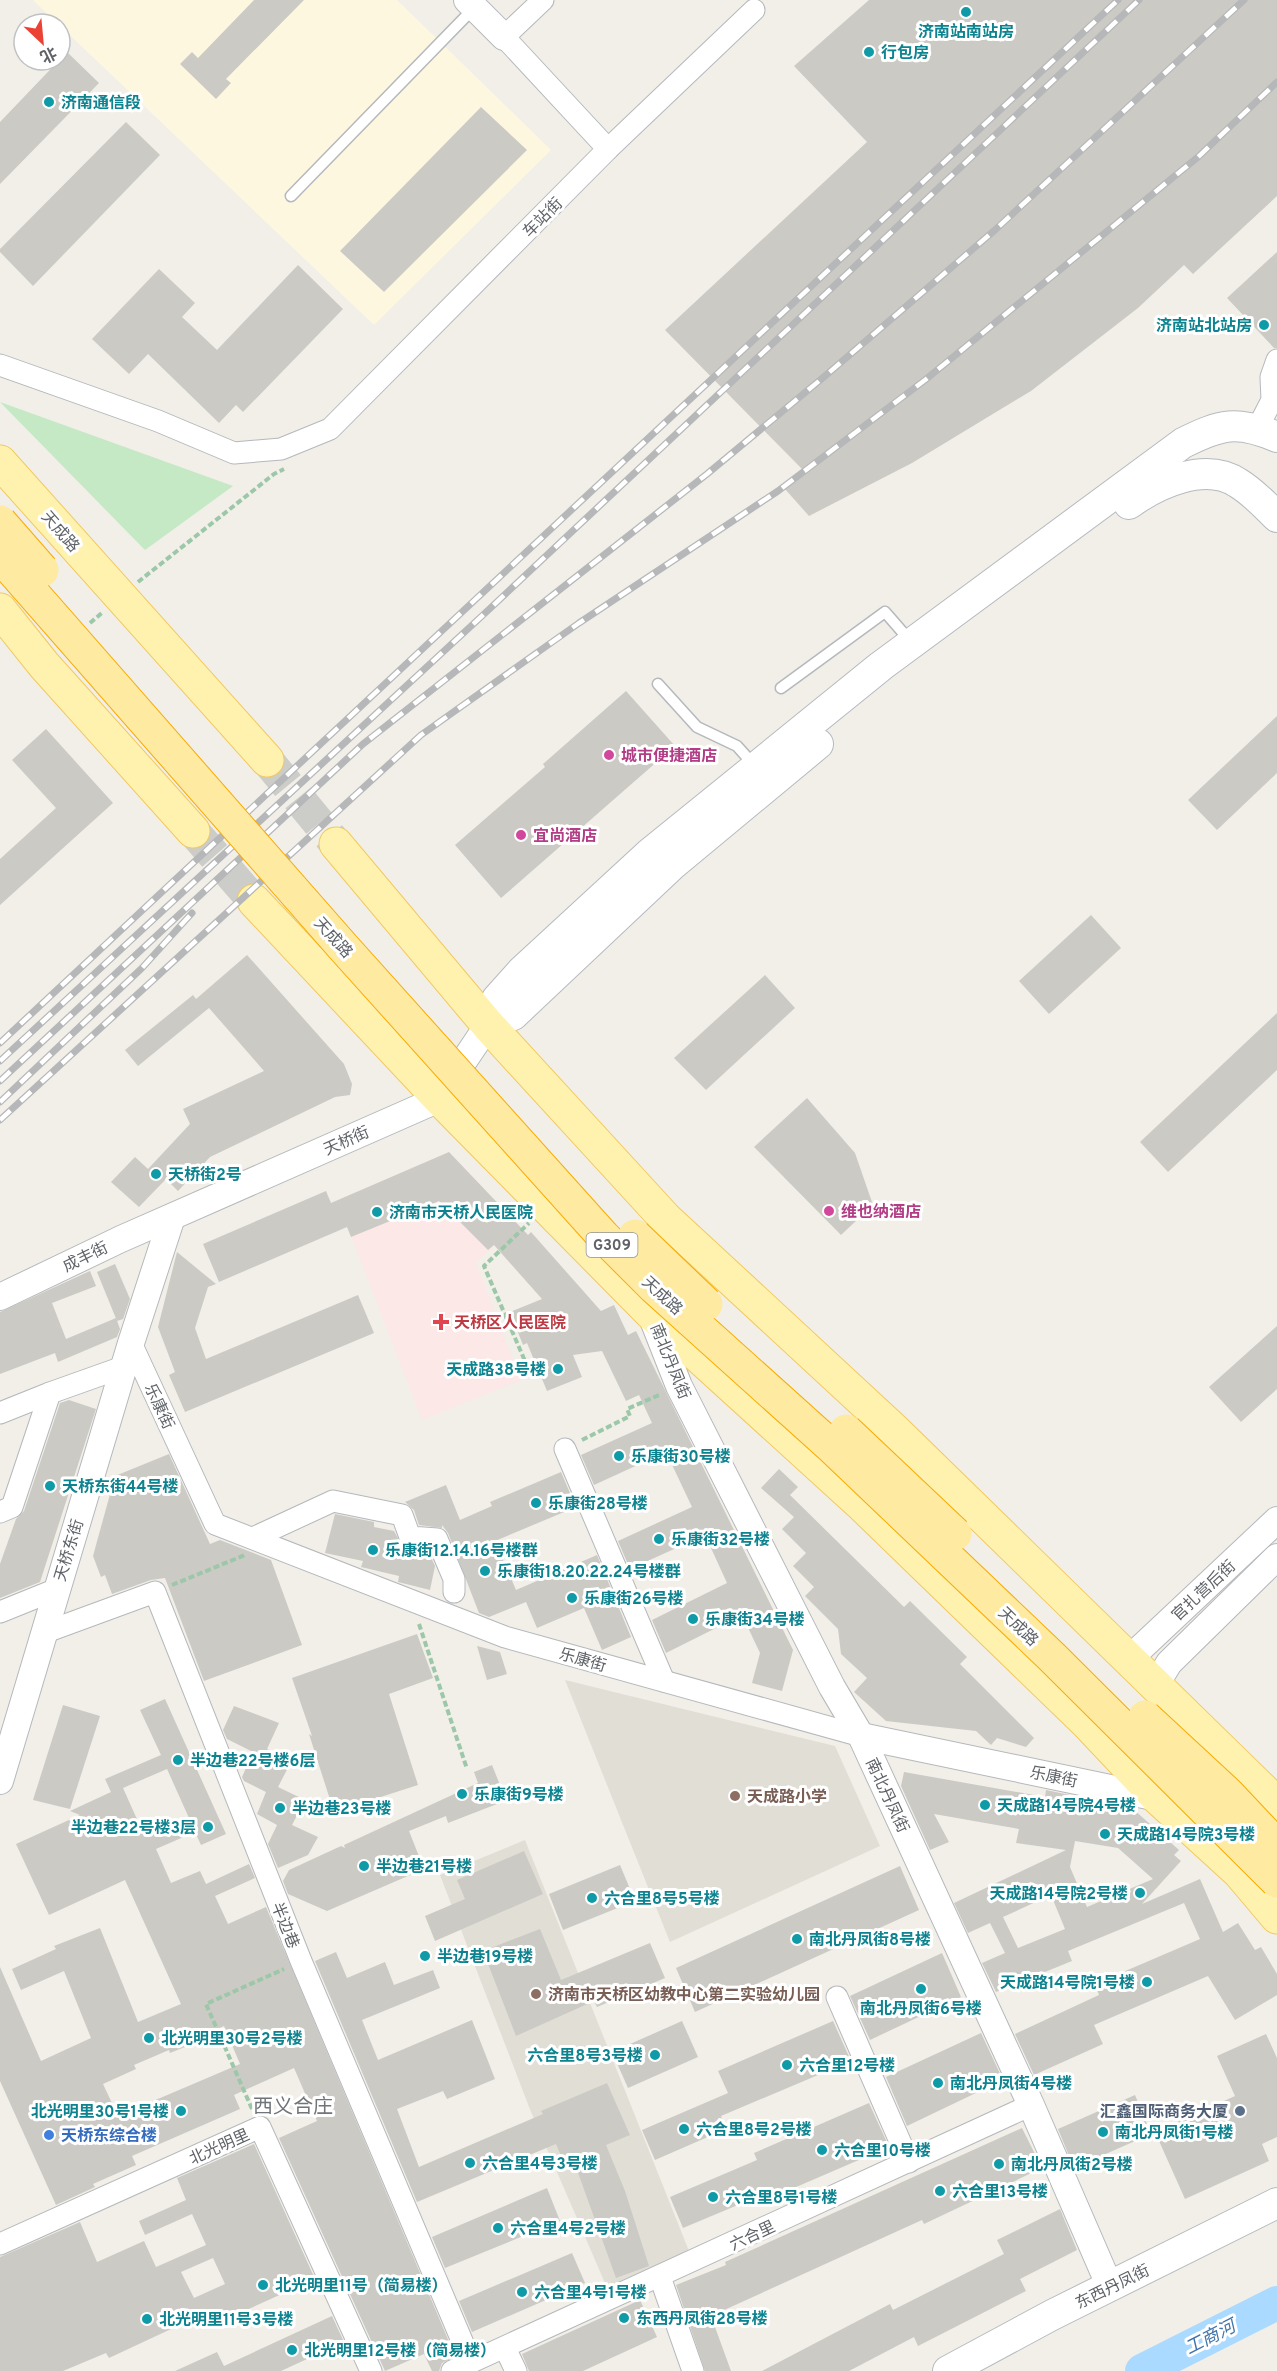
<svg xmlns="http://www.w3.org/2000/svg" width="1277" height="2371" font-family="Overpass,'Noto Sans SC',sans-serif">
<rect width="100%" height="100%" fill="#f1efe8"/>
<polygon fill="#fef7e0" points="33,0 397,0 551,150 374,325"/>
<g fill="#e1ded6">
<polygon points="565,1680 835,1746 880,1846 670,1942"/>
<polygon points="525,1840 689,2251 608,2290 531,2112 440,1875"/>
</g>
<polygon fill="#fce8e6" points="449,1152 517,1223 476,1263 521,1380 422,1420 337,1200"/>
<polygon fill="#c5e8c5" points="0,402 233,486 145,550"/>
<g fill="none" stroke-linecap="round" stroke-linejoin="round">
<polyline stroke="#aadaff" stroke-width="34" points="1142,2371 1277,2303"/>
</g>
<g fill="#cccac5" fill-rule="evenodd">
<polygon points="254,0 304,0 226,79 231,83 216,99 180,64 192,52 198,58"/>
<polygon points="869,0 1277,0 1277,196 1193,274 1184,265 1138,308 1031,391 912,463 809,516 785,489 802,469 665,330 867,142 794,66"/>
<polygon points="67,52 99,83 0,184 0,122"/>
<polygon points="481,107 527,150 384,292 340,251"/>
<polygon points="126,122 160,155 33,286 0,252 0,249"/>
<polygon points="1277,252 1277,348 1274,348 1227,298"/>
<polygon points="298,265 343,309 243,412 236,405 219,423 148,354 129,374 92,339 159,269 195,303 182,317 217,350"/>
<polygon points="626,691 675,746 501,898 455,845 545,767 543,764"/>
<polygon points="1277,716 1277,773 1217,830 1188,800"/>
<polygon points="46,729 113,803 0,905 0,859 56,808 12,760"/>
<polygon points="1091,915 1121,948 1049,1014 1019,981"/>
<polygon points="247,955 344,1064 352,1084 350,1095 335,1097 210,1157 178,1191 166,1179 139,1207 111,1182 135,1157 148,1169 190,1124 183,1109 264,1071 209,1008 138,1066 125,1050 193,995 196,999"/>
<polygon points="765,975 795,1008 706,1090 674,1058"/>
<polygon points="1277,1013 1277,1070 1168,1172 1140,1142"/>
<polygon points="807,1098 855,1153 873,1205 841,1235 754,1147"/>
<polygon points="449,1152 528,1235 531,1232 601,1311 614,1305 628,1335 636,1331 793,1650 782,1691 752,1683 760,1653 742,1615 666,1653 652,1620 727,1583 705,1535 630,1569 618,1541 692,1507 666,1452 594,1485 581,1455 652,1423 639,1395 626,1401 602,1351 573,1355 582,1377 547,1391 527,1343 523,1345 510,1312 542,1299 494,1245 488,1250 439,1201 351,1237 347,1227 219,1282 203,1244 326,1191 331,1203"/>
<polygon points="177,1252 216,1284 208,1287 195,1328 206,1359 358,1295 374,1333 185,1412 169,1375 175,1372 158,1327"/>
<polygon points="115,1264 130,1299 123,1319 117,1321 97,1272"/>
<polygon points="90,1271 96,1286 52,1303 66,1339 116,1318 120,1329 117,1337 58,1362 55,1353 0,1374 0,1312"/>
<polygon points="1277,1326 1277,1389 1241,1422 1209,1387"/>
<polygon points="69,1400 96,1409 40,1582 0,1598 0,1564 16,1519 24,1511 60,1403"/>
<polygon points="169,1454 210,1544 220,1540 271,1560 302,1645 204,1681 165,1578 151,1580 112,1594 105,1575 101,1577 93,1556 115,1476"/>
<polygon points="779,1469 798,1487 790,1495 904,1607 910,1601 967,1657 960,1664 1034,1738 1026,1747 997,1738 991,1745 976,1731 886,1721 854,1692 867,1678 841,1654 838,1629 805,1596 814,1587 793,1566 806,1553 782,1529 794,1517 761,1488"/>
<polygon points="561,1472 576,1507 495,1541 516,1590 597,1555 631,1637 602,1650 584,1608 537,1628 526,1602 489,1617 479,1613 448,1533 442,1525 442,1528 419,1525 414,1510 405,1502 446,1485 460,1520 492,1506 490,1502"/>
<polygon points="335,1514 374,1522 374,1527 394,1531 403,1547 428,1551 435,1566 430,1590 398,1582 399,1576 361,1567 363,1561 325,1553"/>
<polygon points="417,1634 433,1678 389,1694 418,1785 334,1812 309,1734 312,1736 292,1678"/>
<polygon points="477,1646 500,1652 507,1674 487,1680"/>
<path d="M165 1699 226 1834 201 1845 195 1832 156 1849 171 1883 200 1871 206 1884 249 1864 255 1878 215 1896 228 1924 266 1907 455 2356 442 2363 439 2371H432L424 2354 385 2371 279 2138 317 2121 294 2068 234 2095 240 2109 132 2156 136 2165 93 2184 95 2187 56 2205 0 2081V1967L41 2061 91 2038 64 1971 21 1990 12 1969 56 1949 54 1946 100 1928 138 2022 181 2004 125 1880 49 1915 16 1844 80 1815 70 1811 111 1792 105 1779 161 1755 140 1710ZM167 1769 189 1818 145 1837 123 1788ZM224 2026 240 2064 118 2116 103 2084 136 2069 134 2065 169 2050 170 2053 185 2047 183 2044Z"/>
<polygon points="63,1705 100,1716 70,1809 33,1800"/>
<polygon points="234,1706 279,1723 267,1749 291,1762 278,1787 305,1800 292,1825 318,1837 308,1855 278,1868 268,1844 277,1825 257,1814 266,1792 244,1781 242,1777 253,1752 227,1739 223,1730"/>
<polygon points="492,1765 504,1795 495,1799 497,1804 448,1823 446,1816 409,1831 424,1869 327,1911 288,1894 283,1881 289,1870 341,1846 345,1848 344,1845 478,1783 474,1772"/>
<path d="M904 1772 1045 1797 1046 1790 1132 1808 1179 1850 1174 1855 1181 1861 1142 1904 1200 1879 1223 1932 1238 1923 1255 1950 1261 1947 1277 1974V1995L1235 2020 1208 1976 1094 2025 1103 2044 1034 2075 1015 2034 1099 1995 1095 1984 1200 1939 1184 1903 1068 1951 1072 1961 996 1992 982 1963 1005 1953 990 1923 968 1933 954 1903 1066 1850 1016 1843 1019 1829 934 1814 949 1842 930 1850 901 1786ZM1075 1841 1118 1848 1153 1879 1087 1907 1070 1867ZM1051 1895 1065 1929 1018 1948 1003 1917Z"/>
<polygon points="524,1851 543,1894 435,1941 425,1916 465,1899 457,1880"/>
<polygon points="620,1865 635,1901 563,1930 549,1894"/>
<polygon points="900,1866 919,1910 695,2012 676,1968"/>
<polygon points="540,1929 561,1980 650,1943 665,1978 597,2007 594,2001 516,2036 483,1951"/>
<polygon points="336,1952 347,1978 385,1962 394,1985 433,1970 440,1988 362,2020 378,2060 472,2020 495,2079 447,2099 443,2091 397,2109 419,2167 543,2114 541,2111 607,2083 630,2135 606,2145 625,2191 649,2266 616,2278 573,2159 564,2163 556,2144 417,2202 315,1961"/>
<polygon points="942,1953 961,1997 870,2040 850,1996"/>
<polygon points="682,2021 698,2057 628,2088 612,2052"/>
<polygon points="833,2021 851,2061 721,2116 726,2129 655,2160 642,2130 728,2093 718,2071"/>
<polygon points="981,2033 1003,2080 907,2126 886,2077"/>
<polygon points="1266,2034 1277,2058 1277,2137 1262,2144 1269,2161 1185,2199 1155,2132 1235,2096 1217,2056"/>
<polygon points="1135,2095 1151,2134 1074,2168 1058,2129"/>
<polygon points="869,2103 889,2147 773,2197 771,2191 683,2228 670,2197 757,2160 754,2153"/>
<polygon points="1022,2128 1042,2168 924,2224 922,2220 711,2316 731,2371 705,2371 676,2285 726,2265 725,2262"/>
<path d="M254 2144 315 2279 220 2322 214 2309 109 2358 106 2353 63 2371H0V2257L80 2222 97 2262 144 2241 156 2267 206 2245 192 2214 145 2235 139 2221 186 2200 177 2178ZM213 2258 225 2284 194 2298 181 2272Z"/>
<polygon points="547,2188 560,2221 445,2268 432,2237"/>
<polygon points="1060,2209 1077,2250 1020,2279 1026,2291 918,2346 914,2337 849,2371 762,2371 890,2304 893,2310 1004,2254 997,2240"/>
<polygon points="572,2253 585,2283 472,2332 459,2301"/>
<polygon points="640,2300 657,2337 583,2371 529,2371 522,2354"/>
<polygon points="332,2316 344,2342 281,2371 175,2371 217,2352 224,2366"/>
</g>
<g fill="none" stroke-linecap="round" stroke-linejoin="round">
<g stroke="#ccccc8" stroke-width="33" stroke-dasharray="33 16" stroke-linecap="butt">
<polyline points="267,760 336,844"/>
<polyline points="193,831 254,901"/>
</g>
<g stroke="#b5b8bc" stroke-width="13">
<g id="service">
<polyline points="291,196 474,8"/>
<polyline points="658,684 697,727 737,746 754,765"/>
<polyline points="781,688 885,612 912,643"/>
</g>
</g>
<g stroke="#b5b8bc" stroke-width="23">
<g id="minor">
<polyline points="608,149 754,10"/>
<polyline points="0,365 158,421 234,453 281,449 330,429 608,149 504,37 543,0"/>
<polyline points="1257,429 1272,400 1271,377 1277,360"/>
<polyline points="131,1343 215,1524 505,1637 861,1736"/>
<polyline points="0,1413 50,1393"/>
<polyline points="565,1449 664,1681"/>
<polyline points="0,1512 12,1507 50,1393 123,1367"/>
<polyline points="253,1538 333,1501 402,1515 410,1537 437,1539 454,1579 454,1592"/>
<polyline points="0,1612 57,1589"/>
<polyline points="46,1632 155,1592 301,1961 471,2362"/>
<polyline points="837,1997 909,2162"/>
<polyline points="0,2244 260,2127 371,2371"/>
<polyline points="660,2277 693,2371"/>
<polyline points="505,2348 516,2371"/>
<polyline points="452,2371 1031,2105"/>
</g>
</g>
<g stroke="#b5b8bc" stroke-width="28">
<g id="tertiary">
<polyline points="467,0 504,37"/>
<polyline points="0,1297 121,1239 430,1103 439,1098 488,1025"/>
<polyline points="651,1315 679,1386 832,1687 861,1736 1031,2105 1110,2287"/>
<polyline points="1128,1660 1277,1520"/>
<polyline points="1155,1686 1169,1663 1277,1557"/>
<polyline points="861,1736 1158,1798"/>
<polyline points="0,1781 131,1343 172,1217"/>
</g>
</g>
<g stroke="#b6babf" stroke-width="32">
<g id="secondary">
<path d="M1129 504C1156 484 1205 461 1238 483 1253 492 1265 505 1277 517"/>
<path d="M488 1025 497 999 522 971 649 854 881 666 1183 443C1221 424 1237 420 1277 437"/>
<polyline points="488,1025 513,1015 671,866 818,744"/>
<polyline points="948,2371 1052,2315 1277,2203"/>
</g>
</g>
<g stroke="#f2c960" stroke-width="35">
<g id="primary">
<polyline points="0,462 267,760"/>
<polyline points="0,610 44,665 193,831"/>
<polyline points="336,844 488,1025 665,1218 893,1429 1277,1804"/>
<polyline points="254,901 439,1098 650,1312 861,1504 1087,1723 1158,1798 1239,1872 1277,1917"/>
</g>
</g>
<g stroke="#9cc7a9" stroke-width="4" stroke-dasharray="6 3" stroke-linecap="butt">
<polyline points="138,582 274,474 284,469"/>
<polyline points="90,623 103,612"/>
<polyline points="528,1368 484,1266 529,1223"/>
<polyline points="582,1440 630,1416 627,1409 659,1395"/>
<polyline points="172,1585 245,1555"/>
<polyline points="419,1624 467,1769"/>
<polyline points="252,2109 206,2004 284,1969"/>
</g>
<use href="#service" stroke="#fff" stroke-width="10"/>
<use href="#minor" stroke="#fff" stroke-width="21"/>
<use href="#tertiary" stroke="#fff" stroke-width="26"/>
<use href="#secondary" stroke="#fff" stroke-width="30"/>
<use href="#primary" stroke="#fff2af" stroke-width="33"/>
<g stroke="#b6b7b8" stroke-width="7">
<g id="rail">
<polyline points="0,1043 1118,0"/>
<polyline points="0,1061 483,615 1139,0"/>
<polyline points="0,1081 363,744 707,474 825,376 995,230 1244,0"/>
<polyline points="0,1102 142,968 192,913"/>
<polyline points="0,1120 421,735 579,623 778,491 925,380 1198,157 1277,82"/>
</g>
</g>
<use href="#rail" stroke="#fff" stroke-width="4.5" stroke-dasharray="14" stroke-linecap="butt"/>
<g stroke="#f9ab00" stroke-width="35" stroke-linecap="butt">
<g id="trunk-bridge">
<polyline points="0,522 42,570"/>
<polyline points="0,556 344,948 603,1236 654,1287 833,1448 1052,1657 1277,1881"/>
<polyline points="635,1236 706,1304"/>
<polyline points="846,1431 955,1534"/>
<polyline points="1145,1717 1228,1794 1277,1846"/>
</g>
</g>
<use href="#trunk-bridge" stroke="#feeaa1" stroke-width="33"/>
</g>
<g fill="#0f9aa8" stroke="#fff" stroke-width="2">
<circle cx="966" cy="12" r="6"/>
<circle cx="869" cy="52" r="6"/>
<circle cx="49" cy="102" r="6"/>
<circle cx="1264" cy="325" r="6"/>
<circle cx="156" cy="1174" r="6"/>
<circle cx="377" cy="1212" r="6"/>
<circle cx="558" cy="1369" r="6"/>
<circle cx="619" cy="1456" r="6"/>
<circle cx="50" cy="1486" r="6"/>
<circle cx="536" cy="1503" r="6"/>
<circle cx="659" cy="1539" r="6"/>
<circle cx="373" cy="1550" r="6"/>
<circle cx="485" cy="1571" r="6"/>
<circle cx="572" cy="1598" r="6"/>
<circle cx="693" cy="1619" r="6"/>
<circle cx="178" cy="1760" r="6"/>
<circle cx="462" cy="1794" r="6"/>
<circle cx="985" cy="1805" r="6"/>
<circle cx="280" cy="1808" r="6"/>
<circle cx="208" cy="1827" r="6"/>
<circle cx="1105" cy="1834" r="6"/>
<circle cx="364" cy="1866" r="6"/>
<circle cx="1140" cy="1893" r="6"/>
<circle cx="592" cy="1898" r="6"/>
<circle cx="797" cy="1939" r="6"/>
<circle cx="425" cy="1956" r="6"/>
<circle cx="1147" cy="1982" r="6"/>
<circle cx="921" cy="1989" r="6"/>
<circle cx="149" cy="2038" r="6"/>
<circle cx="655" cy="2055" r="6"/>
<circle cx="787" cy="2065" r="6"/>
<circle cx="938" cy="2083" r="6"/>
<circle cx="181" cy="2111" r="6"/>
<circle cx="684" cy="2129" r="6"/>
<circle cx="1103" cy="2132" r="6"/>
<circle cx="822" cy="2150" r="6"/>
<circle cx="470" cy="2163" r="6"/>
<circle cx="999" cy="2164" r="6"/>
<circle cx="940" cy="2191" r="6"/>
<circle cx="713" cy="2197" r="6"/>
<circle cx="498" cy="2228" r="6"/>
<circle cx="263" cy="2285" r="6"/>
<circle cx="522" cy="2292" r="6"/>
<circle cx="624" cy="2318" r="6"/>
<circle cx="147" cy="2319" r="6"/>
<circle cx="292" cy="2350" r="6"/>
</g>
<g fill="#d1479c" stroke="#fff" stroke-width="2">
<circle cx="609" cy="755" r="6"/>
<circle cx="521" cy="835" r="6"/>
<circle cx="829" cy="1211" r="6"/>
</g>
<path fill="#e0444e" stroke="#fff" stroke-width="2" d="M438 1313h6v6h6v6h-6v6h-6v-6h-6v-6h6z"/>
<g fill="#8d6e63" stroke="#fff" stroke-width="2">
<circle cx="735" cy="1796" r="6"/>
<circle cx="536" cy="1994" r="6"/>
</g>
<circle fill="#5c6f8a" stroke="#fff" stroke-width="2" cx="1240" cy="2111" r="6"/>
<circle fill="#3f7fe0" stroke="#fff" stroke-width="2" cx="49" cy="2135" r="6"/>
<g text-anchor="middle" stroke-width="6" stroke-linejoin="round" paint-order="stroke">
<rect fill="#fff" stroke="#8f9295" stroke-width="1.5" x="586.5" y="1233" width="51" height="24" rx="4.5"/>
<g font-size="15" font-weight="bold" fill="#5f6368">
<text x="612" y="1250">G309</text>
</g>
<g font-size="16" font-weight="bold" fill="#0d838f" stroke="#fff" text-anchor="start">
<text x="966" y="37" text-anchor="middle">济南站南站房</text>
<text x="881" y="58">行包房</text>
<text x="61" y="108">济南通信段</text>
<text x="1252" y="331" text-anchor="end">济南站北站房</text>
<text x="168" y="1180">天桥街2号</text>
<text x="389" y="1218">济南市天桥人民医院</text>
<text x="546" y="1375" text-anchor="end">天成路38号楼</text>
<text x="631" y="1462">乐康街30号楼</text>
<text x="62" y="1492">天桥东街44号楼</text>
<text x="548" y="1509">乐康街28号楼</text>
<text x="671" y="1545">乐康街32号楼</text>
<text x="385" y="1556">乐康街12.14.16号楼群</text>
<text x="497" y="1577">乐康街18.20.22.24号楼群</text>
<text x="584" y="1604">乐康街26号楼</text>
<text x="705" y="1625">乐康街34号楼</text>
<text x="190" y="1766">半边巷22号楼6层</text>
<text x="474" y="1800">乐康街9号楼</text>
<text x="997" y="1811">天成路14号院4号楼</text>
<text x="292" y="1814">半边巷23号楼</text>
<text x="196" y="1833" text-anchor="end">半边巷22号楼3层</text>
<text x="1117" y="1840">天成路14号院3号楼</text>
<text x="376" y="1872">半边巷21号楼</text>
<text x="1128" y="1899" text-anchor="end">天成路14号院2号楼</text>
<text x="604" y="1904">六合里8号5号楼</text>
<text x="809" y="1945">南北丹凤街8号楼</text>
<text x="437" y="1962">半边巷19号楼</text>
<text x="1135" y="1988" text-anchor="end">天成路14号院1号楼</text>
<text x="921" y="2014" text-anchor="middle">南北丹凤街6号楼</text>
<text x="161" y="2044">北光明里30号2号楼</text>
<text x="643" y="2061" text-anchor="end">六合里8号3号楼</text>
<text x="799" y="2071">六合里12号楼</text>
<text x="950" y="2089">南北丹凤街4号楼</text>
<text x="169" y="2117" text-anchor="end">北光明里30号1号楼</text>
<text x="696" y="2135">六合里8号2号楼</text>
<text x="1115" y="2138">南北丹凤街1号楼</text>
<text x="834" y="2156">六合里10号楼</text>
<text x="482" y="2169">六合里4号3号楼</text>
<text x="1011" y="2170">南北丹凤街2号楼</text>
<text x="952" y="2197">六合里13号楼</text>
<text x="725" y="2203">六合里8号1号楼</text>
<text x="510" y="2234">六合里4号2号楼</text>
<text x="275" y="2291">北光明里11号（简易楼）</text>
<text x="534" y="2298">六合里4号1号楼</text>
<text x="636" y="2324">东西丹凤街28号楼</text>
<text x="159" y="2325">北光明里11号3号楼</text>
<text x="304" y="2356">北光明里12号楼（简易楼）</text>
</g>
<g font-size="16" fill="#5f6368" stroke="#fff">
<text transform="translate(542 217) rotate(-45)" y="6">车站街</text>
<text transform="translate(61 531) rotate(49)" y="6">天成路</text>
<text transform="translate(334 937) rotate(48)" y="6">天成路</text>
<text transform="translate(346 1140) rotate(-24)" y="6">天桥街</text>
<text transform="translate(85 1256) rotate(-26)" y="6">成丰街</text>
<text transform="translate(663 1295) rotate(43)" y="6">天成路</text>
<text transform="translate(671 1361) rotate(68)" y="6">南北丹凤街</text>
<text transform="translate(160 1406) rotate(65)" y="6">乐康街</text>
<text transform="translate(68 1550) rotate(-73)" y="6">天桥东街</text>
<text transform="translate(1203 1590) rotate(-43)" y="6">官扎营后街</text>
<text transform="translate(1019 1626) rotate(44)" y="6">天成路</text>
<text transform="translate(583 1659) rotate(16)" y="6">乐康街</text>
<text transform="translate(1054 1776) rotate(12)" y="6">乐康街</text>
<text transform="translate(888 1795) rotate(65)" y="6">南北丹凤街</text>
<text transform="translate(286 1925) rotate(68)" y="6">半边巷</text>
<text transform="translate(219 2146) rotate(-24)" y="6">北光明里</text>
<text transform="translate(752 2235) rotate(-25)" y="6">六合里</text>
<text transform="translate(1112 2286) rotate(-26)" y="6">东西丹凤街</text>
</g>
<g font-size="16" font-weight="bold" fill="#b23c85" stroke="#fff" text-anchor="start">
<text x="621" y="761">城市便捷酒店</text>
<text x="533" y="841">宜尚酒店</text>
<text x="841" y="1217">维也纳酒店</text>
</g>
<g font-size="16" font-weight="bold" fill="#be3a42" stroke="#fff" text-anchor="start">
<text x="454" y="1328">天桥区人民医院</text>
</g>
<g font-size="16" font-weight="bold" fill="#785e54" stroke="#fff" text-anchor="start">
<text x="747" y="1802">天成路小学</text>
<text x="548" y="2000">济南市天桥区幼教中心第二实验幼儿园</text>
</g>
<g font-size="16" font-weight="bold" fill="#4e5e75" stroke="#fff" text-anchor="end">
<text x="1228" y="2117">汇鑫国际商务大厦</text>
</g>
<g font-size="16" font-weight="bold" fill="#366cbe" stroke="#fff" text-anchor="start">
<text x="61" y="2141">天桥东综合楼</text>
</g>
<g font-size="18" font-style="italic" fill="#4174aa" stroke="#fff">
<text transform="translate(1210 2337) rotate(-27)" y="6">工商河</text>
</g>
<g font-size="20" fill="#70757a" stroke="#fff">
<text x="293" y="2113">西义合庄</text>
</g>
</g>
<g transform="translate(42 42) rotate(154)"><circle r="28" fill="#ffffff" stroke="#bfc1c3" stroke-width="1.5"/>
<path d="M0-4.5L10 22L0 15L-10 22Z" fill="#ea4335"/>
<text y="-9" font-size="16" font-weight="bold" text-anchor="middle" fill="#5f6368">北</text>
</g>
</svg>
